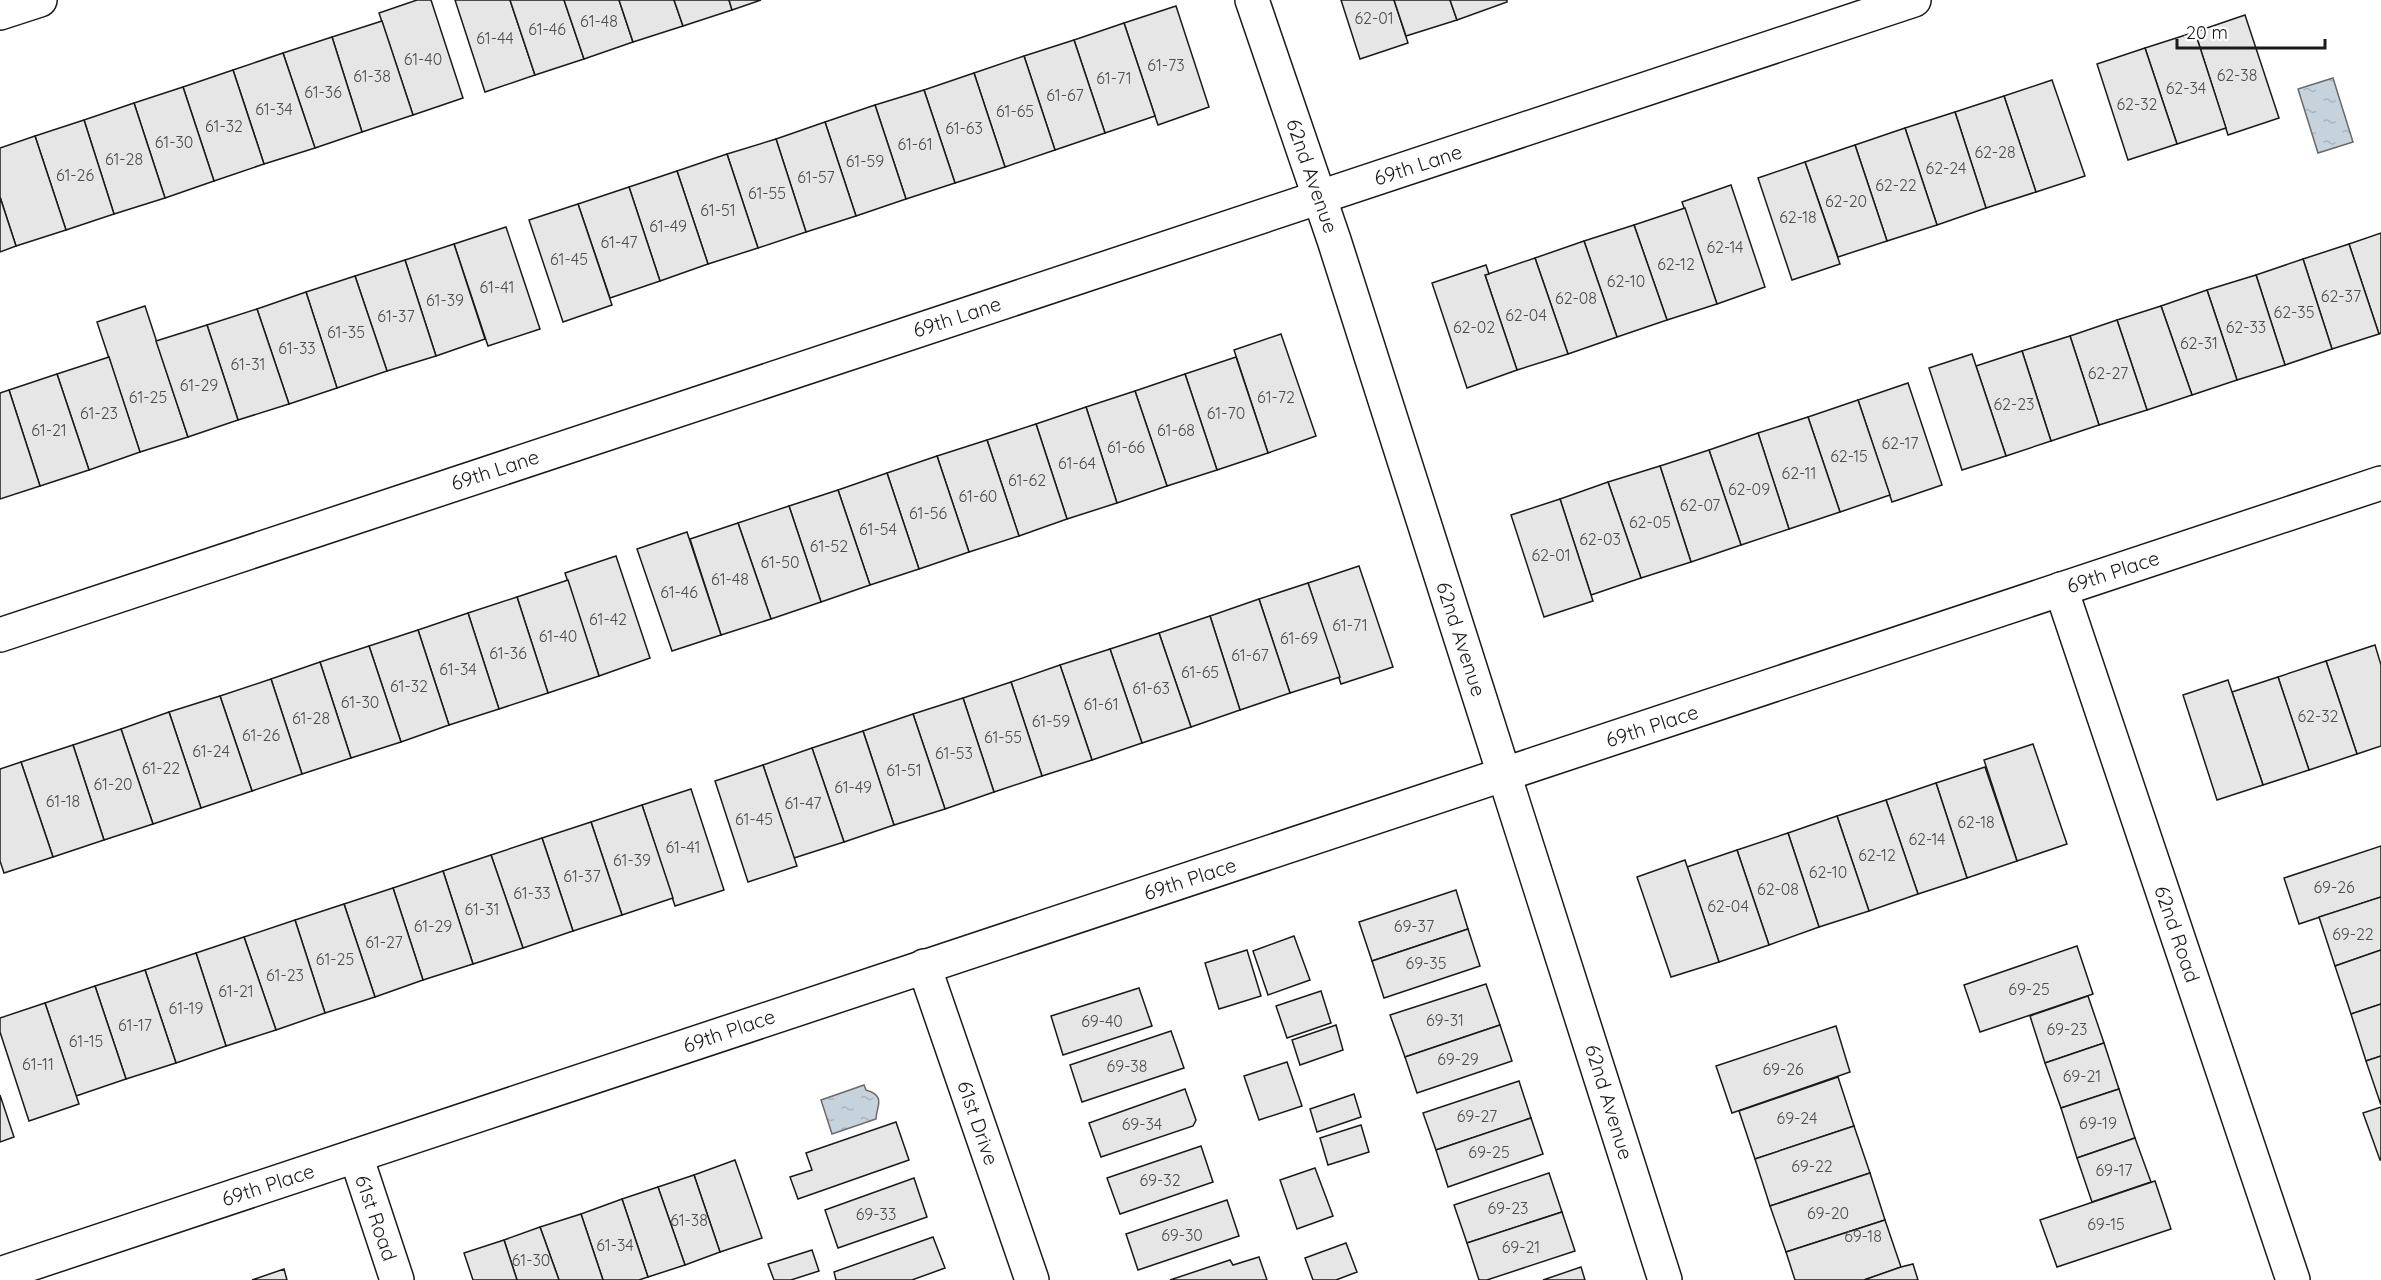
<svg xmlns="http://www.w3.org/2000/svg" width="2381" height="1280" font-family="Quicksand,sans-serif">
<defs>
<pattern id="water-ripples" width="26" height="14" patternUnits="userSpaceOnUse" patternTransform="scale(1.5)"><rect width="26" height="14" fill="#c6d2dc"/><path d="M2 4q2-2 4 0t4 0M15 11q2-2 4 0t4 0" fill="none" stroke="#aab4bc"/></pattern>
</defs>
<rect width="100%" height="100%" fill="#fff"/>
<g fill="url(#water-ripples)" stroke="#6a6a6a" stroke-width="1.5">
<polygon points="2333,78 2353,142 2318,153 2298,89"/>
<path d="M864 1085 866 1090C887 1096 876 1107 876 1119L832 1134 821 1100Z"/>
</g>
<g fill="#e6e6e6" stroke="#1a1a1a" stroke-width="1.5">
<polygon points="417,0 431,0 463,98 413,115 379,13"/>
<polygon points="455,0 510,0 535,75 485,92"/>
<polygon points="510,0 564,0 584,59 535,75"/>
<polygon points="564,0 619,0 633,42 584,59"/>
<polygon points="619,0 674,0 683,26 633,42"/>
<polygon points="674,0 729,0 732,10 683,26"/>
<polygon points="729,0 761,0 732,10"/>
<polygon points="1341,0 1394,0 1408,43 1360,59"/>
<polygon points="1394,0 1450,0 1457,20 1406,36"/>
<polygon points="1450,0 1507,0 1507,2 1457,20"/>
<polygon points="1176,6 1209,107 1158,125 1124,23"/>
<polygon points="2245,15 2279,118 2228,135 2195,32"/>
<polygon points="382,21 413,115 362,132 332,37"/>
<polygon points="1124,23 1155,116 1105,133 1074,40"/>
<polygon points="2195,32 2226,128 2177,144 2145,48"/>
<polygon points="332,37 362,132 315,148 283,53"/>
<polygon points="1074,40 1105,133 1055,150 1024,56"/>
<polygon points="2145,48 2177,144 2128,160 2097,64"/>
<polygon points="283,53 315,148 264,164 233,70"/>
<polygon points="1024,56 1055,150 1005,167 974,73"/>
<polygon points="233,70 264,164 214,181 183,87"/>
<polygon points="974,73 1005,167 955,183 924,90"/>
<polygon points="2052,80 2085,176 2036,192 2004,96"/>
<polygon points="183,87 214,181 165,198 134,103"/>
<polygon points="924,90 955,183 906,199 875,105"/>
<polygon points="2004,96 2036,192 1986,208 1955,112"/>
<polygon points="134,103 165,198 114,214 84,120"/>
<polygon points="875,105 906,199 856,216 825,122"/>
<polygon points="1955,112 1986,208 1937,225 1905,128"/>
<polygon points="84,120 114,214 66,230 35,136"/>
<polygon points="825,122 856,216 806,232 776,139"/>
<polygon points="1905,128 1937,225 1887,241 1855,145"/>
<polygon points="35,136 66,230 16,246 0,197 0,148"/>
<polygon points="776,139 806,232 758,248 727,154"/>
<polygon points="1855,145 1887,241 1838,257 1805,162"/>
<polygon points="727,154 758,248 708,264 677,171"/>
<polygon points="1805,162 1840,264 1792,280 1758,178"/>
<polygon points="677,171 708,264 660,281 629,187"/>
<polygon points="1731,185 1765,287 1717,304 1682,202"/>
<polygon points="629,187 660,281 610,298 578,204"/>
<polygon points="0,197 16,246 0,252"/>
<polygon points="578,204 612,305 563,322 529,220"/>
<polygon points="1685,208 1717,304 1667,320 1634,225"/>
<polygon points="1634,225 1667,320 1617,337 1584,241"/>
<polygon points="506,227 540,329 488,346 454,244"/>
<polygon points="2381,233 2381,333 2379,334 2349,244"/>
<polygon points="1584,241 1617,337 1568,354 1535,258"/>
<polygon points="454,244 485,339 436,356 405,260"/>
<polygon points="2349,244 2379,334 2332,349 2303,259"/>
<polygon points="1535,258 1568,354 1517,370 1485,275"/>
<polygon points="2303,259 2332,349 2285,365 2256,275"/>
<polygon points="405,260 436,356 387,371 355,276"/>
<polygon points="1486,265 1489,274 1485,275 1517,370 1467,388 1432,283"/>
<polygon points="2256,275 2285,365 2237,380 2207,290"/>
<polygon points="355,276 387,371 337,388 306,292"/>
<polygon points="2207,290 2237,380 2192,395 2161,306"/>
<polygon points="306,292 337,388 289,404 257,309"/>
<polygon points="145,306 188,437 140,452 97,322"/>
<polygon points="2161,306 2192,395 2147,410 2117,320"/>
<polygon points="257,309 289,404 238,420 207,325"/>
<polygon points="2117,320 2147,410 2099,425 2070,336"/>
<polygon points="207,325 238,420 188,437 156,341"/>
<polygon points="1281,334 1316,436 1268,453 1234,350"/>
<polygon points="2070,336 2099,425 2051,441 2022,351"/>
<polygon points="2022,351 2051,441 2006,456 1976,366"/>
<polygon points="1972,354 2006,456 1962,470 1929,368"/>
<polygon points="109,357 140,452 89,470 57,374"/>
<polygon points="1236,357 1268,453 1217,470 1185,374"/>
<polygon points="57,374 89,470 40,486 9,390"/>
<polygon points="1185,374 1217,470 1167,486 1135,391"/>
<polygon points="1908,383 1942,485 1892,502 1858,400"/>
<polygon points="9,390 40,486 0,499 0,393"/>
<polygon points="1135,391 1167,486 1117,503 1086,407"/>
<polygon points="1858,400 1890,495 1840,512 1808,417"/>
<polygon points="1086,407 1117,503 1067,519 1036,424"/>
<polygon points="1808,417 1840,512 1789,529 1758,433"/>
<polygon points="1036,424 1067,519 1019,536 987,440"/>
<polygon points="1758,433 1789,529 1741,545 1709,450"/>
<polygon points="987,440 1019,536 969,552 937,456"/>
<polygon points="1709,450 1741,545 1691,562 1660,466"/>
<polygon points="937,456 969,552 919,569 887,473"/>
<polygon points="1660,466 1691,562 1641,578 1608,482"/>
<polygon points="887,473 919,569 870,585 838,490"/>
<polygon points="1608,482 1641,578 1591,595 1560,499"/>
<polygon points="838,490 870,585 821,602 789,506"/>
<polygon points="1560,499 1593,601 1544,617 1511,515"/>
<polygon points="789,506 821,602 771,619 738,523"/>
<polygon points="738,523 771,619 721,635 690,539"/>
<polygon points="687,532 721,635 672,651 637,549"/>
<polygon points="616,556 650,658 599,676 565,573"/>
<polygon points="1359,566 1393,667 1341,684 1308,583"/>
<polygon points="568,580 599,676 548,693 517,597"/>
<polygon points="1308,583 1340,677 1290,693 1259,599"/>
<polygon points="517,597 548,693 499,709 468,613"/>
<polygon points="1259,599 1290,693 1240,710 1210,616"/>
<polygon points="468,613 499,709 449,725 418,630"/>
<polygon points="1210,616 1240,710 1191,727 1159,633"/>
<polygon points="418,630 449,725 401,742 369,646"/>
<polygon points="1159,633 1191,727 1142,743 1110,649"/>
<polygon points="2375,645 2381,665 2381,746 2357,754 2326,661"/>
<polygon points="369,646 401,742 351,758 320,662"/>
<polygon points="1110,649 1142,743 1092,760 1060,665"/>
<polygon points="2326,661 2357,754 2309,770 2278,677"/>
<polygon points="320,662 351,758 302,774 271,679"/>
<polygon points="1060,665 1092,760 1042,776 1011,682"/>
<polygon points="2278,677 2309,770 2263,785 2232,692"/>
<polygon points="271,679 302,774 252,791 220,696"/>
<polygon points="2228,680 2263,785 2217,800 2183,695"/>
<polygon points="1011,682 1042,776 994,792 963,698"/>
<polygon points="220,696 252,791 201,808 169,712"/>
<polygon points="963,698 994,792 945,809 913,714"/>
<polygon points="169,712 201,808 153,824 121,729"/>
<polygon points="913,714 945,809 894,825 863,731"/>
<polygon points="121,729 153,824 104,840 73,745"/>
<polygon points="863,731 894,825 844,842 812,748"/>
<polygon points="2033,744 2067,844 2017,861 1984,760"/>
<polygon points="73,745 104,840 53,857 21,762"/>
<polygon points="812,748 844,842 794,858 763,765"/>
<polygon points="21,762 53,857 4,873 0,861 0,769"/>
<polygon points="763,765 797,866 748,882 715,781"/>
<polygon points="1985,767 2017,861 1967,878 1936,783"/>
<polygon points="1936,783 1967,878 1918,894 1886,800"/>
<polygon points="691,789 724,890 675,906 642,805"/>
<polygon points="1886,800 1918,894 1869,911 1837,816"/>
<polygon points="642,805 673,898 622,915 591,822"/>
<polygon points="1837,816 1869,911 1819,927 1788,833"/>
<polygon points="591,822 622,915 573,931 542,838"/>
<polygon points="1788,833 1819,927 1769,945 1737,850"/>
<polygon points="542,838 573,931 523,948 491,855"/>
<polygon points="2381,846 2381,897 2299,924 2284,878"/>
<polygon points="1737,850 1769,945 1719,962 1687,867"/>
<polygon points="491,855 523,948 473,964 443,871"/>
<polygon points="1685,860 1719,962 1671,977 1637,877"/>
<polygon points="443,871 473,964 423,980 393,888"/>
<polygon points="393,888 423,980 375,997 344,904"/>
<polygon points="1456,890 1468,929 1372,961 1359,922"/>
<polygon points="2381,897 2381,950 2335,966 2319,917"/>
<polygon points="344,904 375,997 325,1013 295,920"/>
<polygon points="295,920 325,1013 276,1030 244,937"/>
<polygon points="1468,929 1480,966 1384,998 1372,961"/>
<polygon points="1294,936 1310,980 1268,995 1253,951"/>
<polygon points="244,937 276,1030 226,1046 196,953"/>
<polygon points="2077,946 2093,994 1980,1032 1964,985"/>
<polygon points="1247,950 1261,996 1219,1009 1205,963"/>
<polygon points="2381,950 2381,1004 2351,1014 2335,966"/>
<polygon points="196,953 226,1046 176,1063 145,970"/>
<polygon points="145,970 176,1063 126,1079 95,986"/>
<polygon points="1486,984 1500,1025 1405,1057 1390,1015"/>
<polygon points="95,986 126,1079 76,1096 45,1003"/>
<polygon points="1139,988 1152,1026 1063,1055 1051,1016"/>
<polygon points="1321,991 1331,1023 1287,1038 1276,1006"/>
<polygon points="2088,996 2104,1043 2045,1063 2030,1016"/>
<polygon points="45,1003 79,1104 29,1121 0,1032 0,1018"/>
<polygon points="2381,1004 2381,1056 2366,1061 2351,1014"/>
<polygon points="1336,1025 1343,1050 1300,1065 1292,1040"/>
<polygon points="1500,1025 1512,1061 1417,1093 1405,1057"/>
<polygon points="1836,1026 1850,1072 1732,1113 1716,1066"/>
<polygon points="1171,1031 1184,1068 1082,1102 1070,1065"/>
<polygon points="2104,1043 2119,1089 2061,1108 2045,1063"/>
<polygon points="2381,1056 2381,1105 2366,1061"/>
<polygon points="1287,1062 1302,1106 1259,1120 1244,1076"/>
<polygon points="1838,1077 1854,1126 1755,1159 1739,1111"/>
<polygon points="1519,1081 1531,1118 1436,1150 1423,1113"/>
<polygon points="1185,1089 1196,1120 1193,1126 1101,1157 1089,1123"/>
<polygon points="2119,1089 2135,1138 2077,1158 2061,1108"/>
<polygon points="1354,1094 1361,1117 1317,1132 1310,1109"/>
<polygon points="0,1095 14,1137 0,1142"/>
<polygon points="2381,1107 2381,1160 2380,1160 2363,1113"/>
<polygon points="1531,1118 1543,1154 1448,1187 1436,1150"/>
<polygon points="896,1122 909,1160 798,1199 790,1177 812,1170 806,1153"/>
<polygon points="1361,1125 1369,1152 1328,1165 1320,1138"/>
<polygon points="1854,1126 1870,1173 1770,1206 1755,1159"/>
<polygon points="2135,1138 2151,1182 2092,1202 2077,1158"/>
<polygon points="1201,1146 1213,1182 1120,1214 1107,1178"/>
<polygon points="735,1160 762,1238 720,1252 694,1175"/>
<polygon points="1315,1168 1333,1216 1297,1229 1280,1180"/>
<polygon points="1549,1173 1562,1212 1467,1243 1454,1205"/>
<polygon points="1870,1173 1885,1220 1786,1252 1770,1206"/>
<polygon points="694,1175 720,1252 685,1265 658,1187"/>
<polygon points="914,1178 927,1217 838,1248 825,1210"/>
<polygon points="2155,1181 2171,1229 2057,1267 2040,1220"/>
<polygon points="658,1187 685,1265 648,1277 622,1199"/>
<polygon points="622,1199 648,1277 639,1280 603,1280 581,1214"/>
<polygon points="1227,1200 1239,1236 1138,1270 1126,1234"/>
<polygon points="1562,1212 1575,1251 1487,1280 1479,1280 1467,1243"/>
<polygon points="581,1214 603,1280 559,1280 540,1227"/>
<polygon points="1885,1220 1901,1267 1864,1280 1795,1280 1786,1252"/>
<polygon points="540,1227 559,1280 517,1280 504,1240"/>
<polygon points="933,1237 945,1268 912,1280 836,1280 834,1272"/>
<polygon points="504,1240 517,1280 473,1280 464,1253"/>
<polygon points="1346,1243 1357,1272 1336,1280 1313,1280 1305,1258"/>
<polygon points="812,1250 819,1271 791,1280 774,1280 768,1264"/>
<polygon points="1259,1257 1267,1280 1170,1280 1230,1260 1233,1265"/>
<polygon points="1913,1264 1918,1280 1864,1280 1901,1267"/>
<polygon points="1581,1267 1585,1280 1543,1280"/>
<polygon points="284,1269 287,1280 252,1280"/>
</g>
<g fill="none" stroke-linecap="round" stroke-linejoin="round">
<g stroke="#1a1a1a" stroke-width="36">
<g id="street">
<polyline points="1252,0 1334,240 1665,1280"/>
<polyline points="0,13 40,0"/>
<polyline points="2061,589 2293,1280"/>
<polyline points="0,635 1914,0"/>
<polyline points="924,966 1032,1280"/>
<polyline points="356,1156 397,1280"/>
<polyline points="0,1274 2381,483"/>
</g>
</g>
<use href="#street" stroke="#fff" stroke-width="33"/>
</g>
<g text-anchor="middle" stroke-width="4.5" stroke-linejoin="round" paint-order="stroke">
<g font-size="16" fill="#4d4d4d">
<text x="1374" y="24">62-01</text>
<text x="599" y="27">61-48</text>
<text x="547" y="35">61-46</text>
<text x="495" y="44">61-44</text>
<text x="423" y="65">61-40</text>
<text x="1166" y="71">61-73</text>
<text x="2237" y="81">62-38</text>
<text x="372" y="82">61-38</text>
<text x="1114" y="84">61-71</text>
<text x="2186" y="94">62-34</text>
<text x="323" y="98">61-36</text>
<text x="1065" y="101">61-67</text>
<text x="2137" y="110">62-32</text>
<text x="274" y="115">61-34</text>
<text x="1015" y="117">61-65</text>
<text x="224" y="132">61-32</text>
<text x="964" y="134">61-63</text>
<text x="174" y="148">61-30</text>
<text x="915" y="150">61-61</text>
<text x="1995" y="158">62-28</text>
<text x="124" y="165">61-28</text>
<text x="865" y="167">61-59</text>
<text x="1946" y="174">62-24</text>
<text x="75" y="181">61-26</text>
<text x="816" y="183">61-57</text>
<text x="1896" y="191">62-22</text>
<text x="767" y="199">61-55</text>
<text x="1846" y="207">62-20</text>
<text x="718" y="216">61-51</text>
<text x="1798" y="223">62-18</text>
<text x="668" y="232">61-49</text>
<text x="619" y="248">61-47</text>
<text x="1725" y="253">62-14</text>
<text x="569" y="265">61-45</text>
<text x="1676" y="270">62-12</text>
<text x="1626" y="287">62-10</text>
<text x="497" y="293">61-41</text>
<text x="2341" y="302">62-37</text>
<text x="1576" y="304">62-08</text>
<text x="445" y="306">61-39</text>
<text x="2294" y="318">62-35</text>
<text x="1526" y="321">62-04</text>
<text x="396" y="322">61-37</text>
<text x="1474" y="333">62-02</text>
<text x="2246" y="333">62-33</text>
<text x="346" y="338">61-35</text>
<text x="2199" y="349">62-31</text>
<text x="297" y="354">61-33</text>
<text x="248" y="370">61-31</text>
<text x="2108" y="379">62-27</text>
<text x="199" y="391">61-29</text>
<text x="148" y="403">61-25</text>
<text x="1276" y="403">61-72</text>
<text x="2014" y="410">62-23</text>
<text x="99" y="419">61-23</text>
<text x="1226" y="419">61-70</text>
<text x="49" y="436">61-21</text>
<text x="1176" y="436">61-68</text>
<text x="1900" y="449">62-17</text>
<text x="1126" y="453">61-66</text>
<text x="1849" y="462">62-15</text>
<text x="1077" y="469">61-64</text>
<text x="1799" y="479">62-11</text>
<text x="1027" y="486">61-62</text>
<text x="1749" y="495">62-09</text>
<text x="978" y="502">61-60</text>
<text x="1700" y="511">62-07</text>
<text x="928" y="519">61-56</text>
<text x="1650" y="528">62-05</text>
<text x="878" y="535">61-54</text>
<text x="1600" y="545">62-03</text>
<text x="829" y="552">61-52</text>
<text x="1551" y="561">62-01</text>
<text x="780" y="568">61-50</text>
<text x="730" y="585">61-48</text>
<text x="679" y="598">61-46</text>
<text x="608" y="625">61-42</text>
<text x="1350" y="631">61-71</text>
<text x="558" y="642">61-40</text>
<text x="1299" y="644">61-69</text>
<text x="508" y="659">61-36</text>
<text x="1250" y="661">61-67</text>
<text x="458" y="675">61-34</text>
<text x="1200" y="678">61-65</text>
<text x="409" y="692">61-32</text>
<text x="1151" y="694">61-63</text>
<text x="360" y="708">61-30</text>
<text x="1101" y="710">61-61</text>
<text x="2318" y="722">62-32</text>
<text x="311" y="724">61-28</text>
<text x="1051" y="727">61-59</text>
<text x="261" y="741">61-26</text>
<text x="1003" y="743">61-55</text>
<text x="211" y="757">61-24</text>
<text x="954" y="759">61-53</text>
<text x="161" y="774">61-22</text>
<text x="904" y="776">61-51</text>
<text x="113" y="790">61-20</text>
<text x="853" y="793">61-49</text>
<text x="63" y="807">61-18</text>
<text x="803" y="809">61-47</text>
<text x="754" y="825">61-45</text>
<text x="1976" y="828">62-18</text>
<text x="1927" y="845">62-14</text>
<text x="683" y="853">61-41</text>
<text x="1877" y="861">62-12</text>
<text x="632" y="866">61-39</text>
<text x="1828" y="878">62-10</text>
<text x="582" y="882">61-37</text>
<text x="2334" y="893">69-26</text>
<text x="1778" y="895">62-08</text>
<text x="532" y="899">61-33</text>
<text x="1728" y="912">62-04</text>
<text x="482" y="915">61-31</text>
<text x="433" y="932">61-29</text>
<text x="1414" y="932">69-37</text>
<text x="2353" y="940">69-22</text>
<text x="384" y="948">61-27</text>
<text x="335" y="965">61-25</text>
<text x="1426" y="969">69-35</text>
<text x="285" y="981">61-23</text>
<text x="2029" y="995">69-25</text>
<text x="236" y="997">61-21</text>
<text x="186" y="1014">61-19</text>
<text x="1445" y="1026">69-31</text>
<text x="1102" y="1027">69-40</text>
<text x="135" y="1031">61-17</text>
<text x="2067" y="1035">69-23</text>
<text x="86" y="1047">61-15</text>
<text x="1458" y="1065">69-29</text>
<text x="38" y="1070">61-11</text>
<text x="1127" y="1072">69-38</text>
<text x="1783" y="1075">69-26</text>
<text x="2082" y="1082">69-21</text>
<text x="1477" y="1122">69-27</text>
<text x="1797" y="1124">69-24</text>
<text x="2098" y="1129">69-19</text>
<text x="1142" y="1130">69-34</text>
<text x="1489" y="1158">69-25</text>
<text x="1812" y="1172">69-22</text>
<text x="2114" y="1176">69-17</text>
<text x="1160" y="1186">69-32</text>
<text x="1508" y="1214">69-23</text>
<text x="1828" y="1219">69-20</text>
<text x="876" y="1220">69-33</text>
<text x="689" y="1226">61-38</text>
<text x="2106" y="1230">69-15</text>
<text x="1182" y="1241">69-30</text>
<text x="1863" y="1242">69-18</text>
<text x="615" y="1251">61-34</text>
<text x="1521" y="1253">69-21</text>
<text x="531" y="1266">61-30</text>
</g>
<g font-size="20" fill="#1a1a1a" stroke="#fff">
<text transform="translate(1418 165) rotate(-18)" y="7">69th Lane</text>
<text transform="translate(1312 176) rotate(71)" y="7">62nd Avenue</text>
<text transform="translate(957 317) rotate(-18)" y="7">69th Lane</text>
<text transform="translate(495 470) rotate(-18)" y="7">69th Lane</text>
<text transform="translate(2113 572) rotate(-18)" y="7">69th Place</text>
<text transform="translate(1461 639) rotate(72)" y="7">62nd Avenue</text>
<text transform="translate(1652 726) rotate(-18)" y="7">69th Place</text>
<text transform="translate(1190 879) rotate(-18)" y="7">69th Place</text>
<text transform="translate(2177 934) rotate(71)" y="7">62nd Road</text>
<text transform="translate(729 1031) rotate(-19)" y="7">69th Place</text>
<text transform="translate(1609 1102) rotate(73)" y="7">62nd Avenue</text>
<text transform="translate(978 1123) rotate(71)" y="7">61st Drive</text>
<text transform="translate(268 1185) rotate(-18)" y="7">69th Place</text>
<text transform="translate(376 1218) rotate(71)" y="7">61st Road</text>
</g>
</g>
<path d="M2177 39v9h148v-9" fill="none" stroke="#1a1a1a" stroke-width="3"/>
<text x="2186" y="39" font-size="18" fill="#1a1a1a" stroke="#ffffff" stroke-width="4.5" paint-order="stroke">20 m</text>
</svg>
